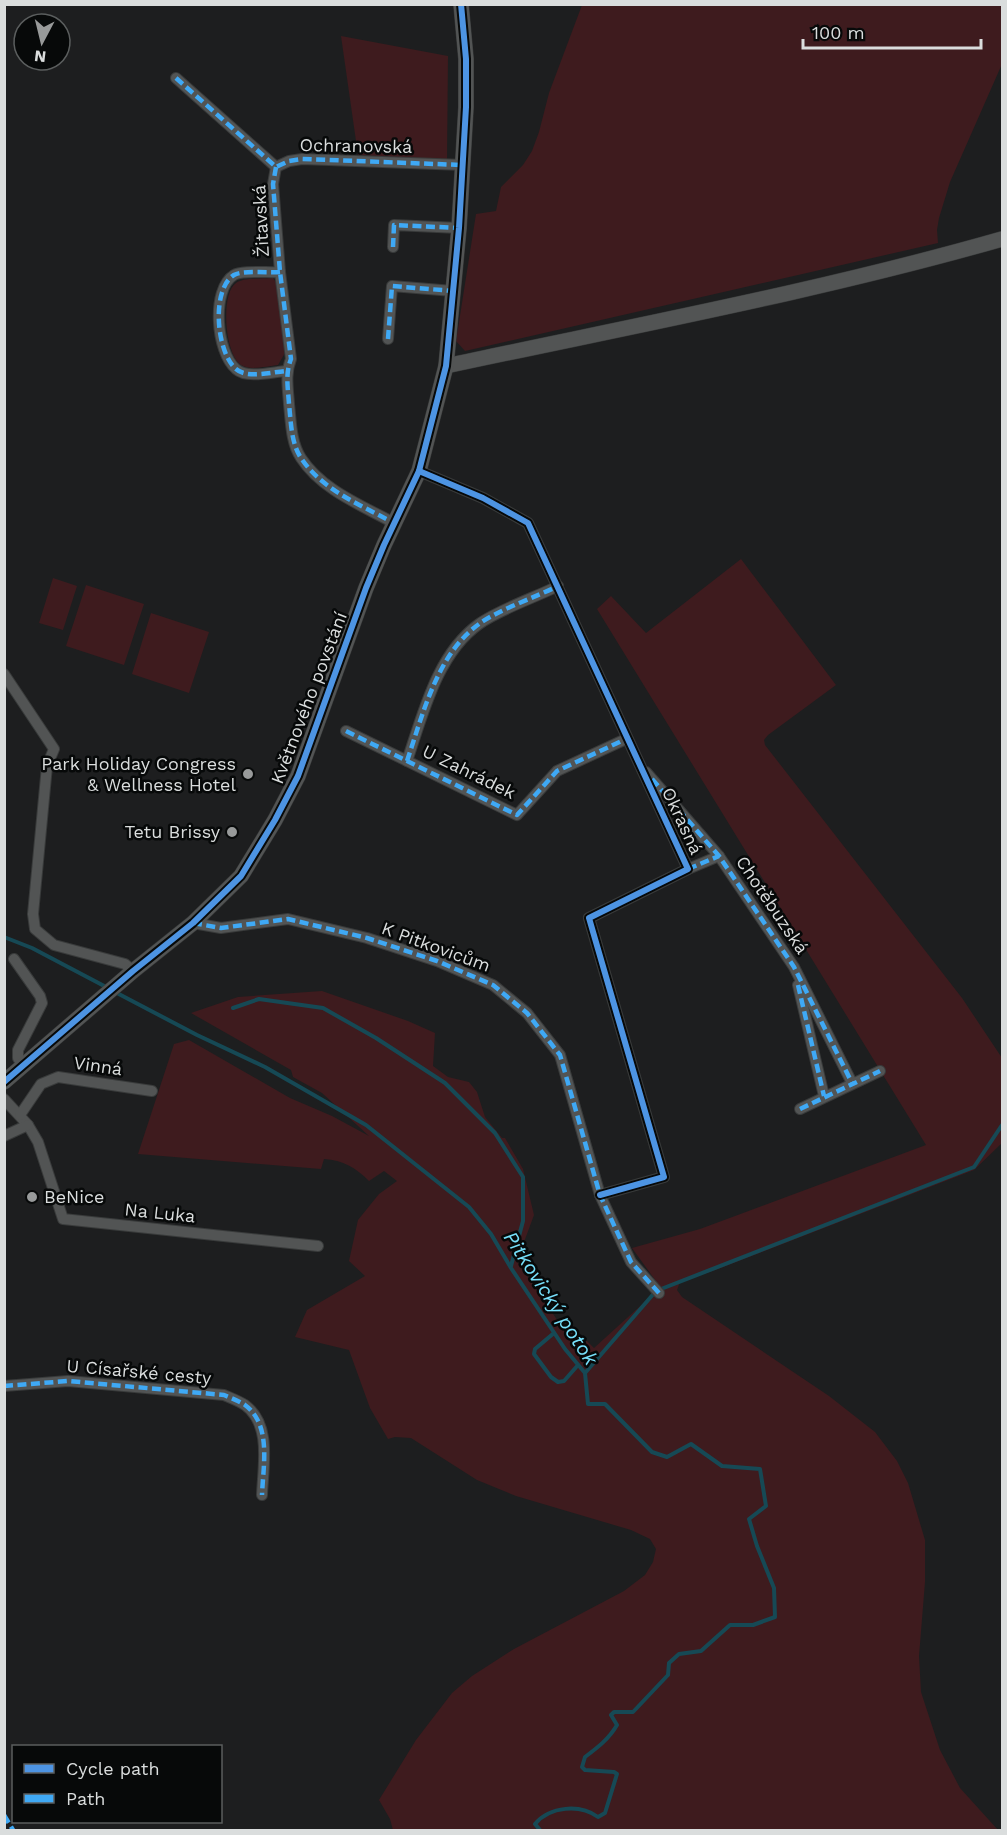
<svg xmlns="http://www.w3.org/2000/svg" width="1007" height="1835" font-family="'Work Sans',sans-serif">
<rect width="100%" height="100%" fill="#1d1e1f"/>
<g fill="#3e1b1e">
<polygon points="582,5 1002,5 1002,64 950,182 939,218 937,230 938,243 465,351 456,341 476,214 496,211 501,187 523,165 532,151 539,132 549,93"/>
<polygon points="341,36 448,56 447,160 358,155"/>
<path d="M273 278 278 285 285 353 278 365C268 366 250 371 241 365 225 355 220 294 236 283 244 277 262 279 273 278Z"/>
<path d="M741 559 836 685 768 735 764 740 765 745 962 998 1002 1058V1143L974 1170 718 1269 680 1282 677 1290 682 1297 829 1396 875 1432 897 1461 908 1483 925 1540V1582L919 1656 921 1692 940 1750 960 1788 998 1830H393L390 1819 379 1800 416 1740 452 1693 472 1676 514 1649 624 1591 645 1575 653 1562 656 1549 650 1539 631 1530 516 1496 477 1480 411 1438 395 1437 388 1439 370 1408 349 1350 295 1337 307 1310 365 1276 349 1261 358 1220 379 1194 397 1181 384 1171 369 1181C356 1168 343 1160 324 1159L321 1169 138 1154 174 1044 189 1040 290 1098 332 1116 369 1136 322 1093 293 1077 291 1070 191 1013 238 997 322 991 408 1021 435 1033 433 1066 448 1077 469 1082 477 1092 485 1117 502 1138H505L523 1169 534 1215 517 1261 564 1330 587 1341 594 1348 649 1298 658 1284 632 1248 700 1229 926 1145 597 609 611 596 646 633Z"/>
<polygon points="53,578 77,586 63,630 39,623"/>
<polygon points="86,585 144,604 124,665 66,646"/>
<polygon points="151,613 209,632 189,693 132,674"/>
</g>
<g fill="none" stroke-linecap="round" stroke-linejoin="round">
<g stroke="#164955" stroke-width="4">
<polyline points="4,937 32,948 108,988"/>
<path d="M115 992 197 1035 265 1067 366 1125 469 1207 491 1234 511 1268 565 1349 585 1373 588 1404H605L652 1452 667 1457 691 1444 722 1466 760 1469 766 1506 749 1519 757 1546 774 1588 775 1617 753 1625H730L701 1651 679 1654 669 1663 668 1675 633 1712H614L611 1715 617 1725C609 1739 597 1748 585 1757L582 1767 585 1770 614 1772 617 1774 605 1813 598 1817C580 1804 550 1806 535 1824L540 1830"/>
<polyline points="233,1008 259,999 323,1008 376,1038 445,1083 495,1133 523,1177 523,1221 511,1266"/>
<polyline points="554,1333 535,1349 534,1354 551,1377 558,1382 564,1381 578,1365"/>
<polyline points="585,1373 656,1291 974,1167 1002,1125"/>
</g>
<g stroke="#393b3b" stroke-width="12">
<g id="street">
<polyline points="176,78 276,167 289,161 302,159 463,165"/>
<path d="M276 167 273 184 280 272 291 359C285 374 288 388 289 404 291 422 291 443 301 458 322 490 361 505 394 523"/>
<polyline points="393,247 394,225 459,228"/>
<path d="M280 272C269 273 242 270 234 275 211 289 216 352 236 369 247 379 272 372 286 371"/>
<polyline points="388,339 392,286 453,291"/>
<polyline points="419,471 483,498 528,523 688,869 589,918 664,1177 600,1195"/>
<polyline points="4,674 54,749 47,766 33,914 35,929 54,945 125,964 133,971"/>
<polyline points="346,731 517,815 557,771 626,739"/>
<path d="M407 761C423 714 437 654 479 624 498 610 536 597 558 586"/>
<polyline points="646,772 719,856 794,967 852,1083"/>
<polyline points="688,869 719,856"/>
<polyline points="193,923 221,928 288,919 367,938 437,961 493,985 527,1013 560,1055 600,1195 631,1262 659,1293"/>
<polyline points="14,959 40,996 42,1003 18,1050 18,1058 23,1066"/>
<polyline points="798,985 824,1096"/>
<polyline points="4,1099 28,1125 38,1142 63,1219 318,1246"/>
<polyline points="800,1109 880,1071"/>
<polyline points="20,1115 41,1084 58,1077 152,1091"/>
<polyline points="4,1136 28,1125"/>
<path d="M4 1386 68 1381 224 1395C231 1398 239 1401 245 1405 272 1425 263 1466 262 1495"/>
</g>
</g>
<g stroke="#393b3b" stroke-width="16">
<g id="secondary">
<path d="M446 366C632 326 820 291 1002 239"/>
<polyline points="4,1082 133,971 193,923 241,876 275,820 298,776 366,588 384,545 419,471 446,366 459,228 466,107 466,59 461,4"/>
</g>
</g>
<use href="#street" stroke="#525454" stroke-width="10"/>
<use href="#secondary" stroke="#525454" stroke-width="15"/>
<g stroke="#3fa9f5" stroke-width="4.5" stroke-dasharray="9 4.5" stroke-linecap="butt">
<polyline points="176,78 276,167 289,161 302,159 463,165"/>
<path d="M276 167 273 184 280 272 291 359C285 374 288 388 289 404 291 422 291 443 301 458 322 490 361 505 394 523"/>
<polyline points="393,247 394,225 459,228"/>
<path d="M280 272C269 273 242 270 234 275 211 289 216 352 236 369 247 379 272 372 286 371"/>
<polyline points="388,339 392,286 453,291"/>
<polyline points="346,731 517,815 557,771 626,739"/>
<path d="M407 761C423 714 437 654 479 624 498 610 536 597 558 586"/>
<polyline points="652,779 719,856 794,967 852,1083"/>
<polyline points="688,869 719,856"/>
<polyline points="193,923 221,928 288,919 367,938 437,961 493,985 527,1013 560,1055 600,1195 631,1262 659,1293"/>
<polyline points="798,985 824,1096"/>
<polyline points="800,1109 880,1071"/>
<path d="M4 1386 68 1381 224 1395C231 1398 239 1401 245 1405 272 1425 263 1466 262 1495"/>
<polyline points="4,1815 13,1830"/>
</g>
<g stroke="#070909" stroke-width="10">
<g id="cycleway">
<polyline points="419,471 483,498 528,523 688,869 589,918 664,1177 600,1195"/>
<polyline points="4,1082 133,971 193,923 241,876 275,820 298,776 366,588 384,545 419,471 446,366 459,228 466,107 466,59 461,4"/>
</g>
</g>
<use href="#cycleway" stroke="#4d94e3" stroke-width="6"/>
</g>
<g fill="#989a9a" stroke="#070909" stroke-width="2">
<circle cx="248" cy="774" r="6"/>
<circle cx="232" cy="832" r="6"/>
<circle cx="32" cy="1197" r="6"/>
</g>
<g text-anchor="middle" stroke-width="5" stroke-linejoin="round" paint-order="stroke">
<g font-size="18" fill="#dadddd" stroke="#070909">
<text transform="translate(356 146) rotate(1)" y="6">Ochranovská</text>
<text transform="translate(261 221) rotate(-93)" y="6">Žitavská</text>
<text transform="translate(309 698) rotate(-69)" y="6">Květnového povstání</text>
<text transform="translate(469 772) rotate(26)" y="6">U Zahrádek</text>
<text transform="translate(682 821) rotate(65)" y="6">Okrasná</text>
<text transform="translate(772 905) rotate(56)" y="6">Chotěbuzská</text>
<text transform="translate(436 947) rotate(20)" y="6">K Pitkovicům</text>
<text transform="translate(98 1066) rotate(8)" y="6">Vinná</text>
<text transform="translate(160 1213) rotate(6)" y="6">Na Luka</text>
<text transform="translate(139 1372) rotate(5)" y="6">U Císařské cesty</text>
</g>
<g font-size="18" fill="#dadddd" stroke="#070909" text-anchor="end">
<text x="236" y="770">Park Holiday Congress<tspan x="236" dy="21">&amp; Wellness Hotel</tspan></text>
<text x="220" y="838">Tetu Brissy</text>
<text x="44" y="1203" text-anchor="start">BeNice</text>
</g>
<g font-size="20" font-style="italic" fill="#77e0fb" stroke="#070909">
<text transform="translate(551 1298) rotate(57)" y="7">Pitkovický potok</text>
</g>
</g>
<rect width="1007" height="1835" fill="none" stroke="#dadddd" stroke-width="12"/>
<rect x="12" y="1745" width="210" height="78" fill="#070909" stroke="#5b5e5e" stroke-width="1.5"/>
<rect x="24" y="1764" width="30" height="9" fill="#4d94e3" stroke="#5b5e5e" stroke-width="1.5"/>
<text x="66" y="1775" font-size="18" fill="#dadddd">Cycle path</text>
<rect x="24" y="1794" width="30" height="9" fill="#3fa9f5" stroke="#5b5e5e" stroke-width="1.5"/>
<text x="66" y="1805" font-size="18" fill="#dadddd">Path</text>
<g transform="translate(42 42) rotate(187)"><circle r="28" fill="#070909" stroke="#5b5e5e" stroke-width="1.5"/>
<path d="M0-4.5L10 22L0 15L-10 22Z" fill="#989a9a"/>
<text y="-9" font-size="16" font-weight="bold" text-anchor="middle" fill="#dadddd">N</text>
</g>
<path d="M803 39v9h178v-9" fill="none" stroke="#dadddd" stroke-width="3"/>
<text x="812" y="39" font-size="18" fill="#dadddd" stroke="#070909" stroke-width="4.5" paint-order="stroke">100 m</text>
</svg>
